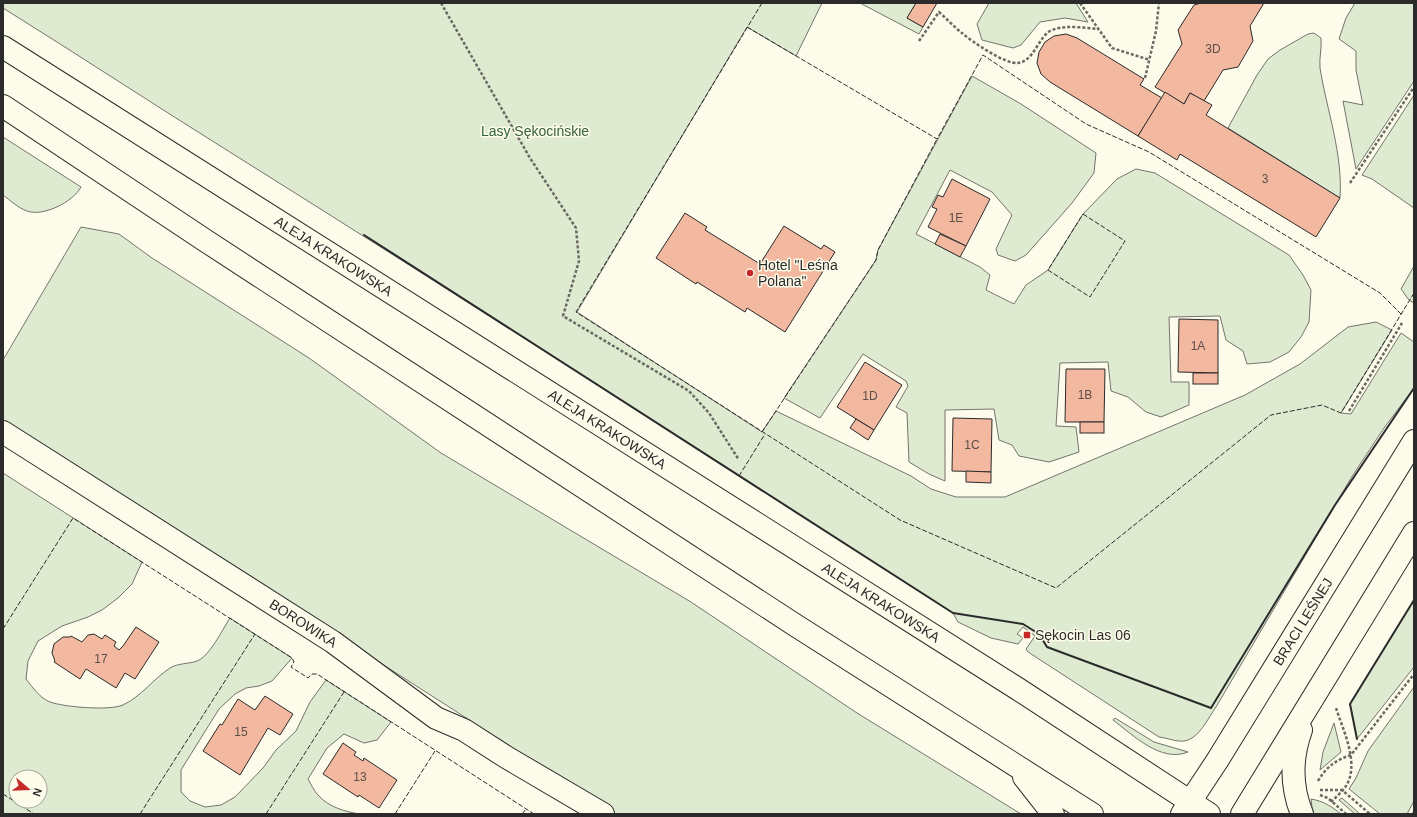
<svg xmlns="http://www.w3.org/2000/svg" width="1417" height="817" font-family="Arial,sans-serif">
<rect width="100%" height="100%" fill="#fdfbea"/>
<g fill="#deebd1" stroke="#74746e" fill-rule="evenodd">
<path d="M3 3H822L796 56 747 27 577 312 762 432 776 411 911 476 931 489 956 497H1005L1245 395 1300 364 1348 327 1376 322 1392 330 1341 413 1351 414 1401 333 1414 342V388L1384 428 1351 478 1216 707C1208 718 1199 739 1184 741 1177 742 1167 738 1159 737L1028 652 1026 649 1035 636 1023 627 1017 634 1023 638 1018 644 991 638 958 622 953 613C713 459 474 305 233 154 156 106 80 56 3 8Z"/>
<polygon points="860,3 916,3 907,18 923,27 919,34"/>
<polygon points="989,3 1076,3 1088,22 1065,18 1040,22 1021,45 1013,48 982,40 977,24"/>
<polygon points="1355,3 1414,3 1414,81 1356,169 1343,101 1363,105 1356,70 1356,51 1339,39 1346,18"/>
<path d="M1314 33 1321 38C1322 48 1319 58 1320 68 1327 111 1343 154 1340 198L1228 128 1257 75 1268 59 1280 50 1308 34Z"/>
<polygon points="972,76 1021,104 1096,153 1094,173 1072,203 1026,255 1015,261 998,255 996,249 1012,215 992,192 950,170 916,234 980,267 990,275 986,290 1014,304 1026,285 1048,270 1083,214 1117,179 1136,169 1155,173 1289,255 1303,275 1311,290 1309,322 1301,337 1289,352 1270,362 1247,364 1243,351 1226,340 1220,316 1169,317 1171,382 1189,382 1189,405 1161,417 1146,412 1128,397 1111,391 1108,362 1060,363 1056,426 1076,427 1079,452 1049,462 1019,456 1012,445 999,440 994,409 945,410 945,481 929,474 909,462 907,413 896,407 908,386 906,381 863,354 820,418 784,398 876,260 878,250"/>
<polygon points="1414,95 1414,208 1372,179 1362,175"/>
<path d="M3 137 81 187C73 202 43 217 27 211 18 208 10 200 3 195Z"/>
<polygon points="81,227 119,234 152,258 309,358 441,453 691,602 857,713 1021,814 616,814 3,421 3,360"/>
<polygon points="1414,266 1414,303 1409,300 1401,289"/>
<path d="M3 473 142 562 132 584 118 598 102 610 88 617 62 626 38 641 28 661 26 679C33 688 40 698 50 702 64 707 109 711 123 705 142 696 153 679 170 668 178 663 189 664 197 661 210 656 222 630 230 618L292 658 272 681 259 686 246 688 235 694 219 709 181 770V792L190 801 205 807 221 805 235 797 263 768 276 750 296 731 310 702 326 680 391 722 377 740 364 743 344 734 327 748 308 779C311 784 314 791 318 795 328 807 346 812 360 814H3ZM16 777H40V801H16Z"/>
<polygon points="1414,600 1414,667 1357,739 1350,704"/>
<polygon points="1414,687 1414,801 1407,814 1380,814 1349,789 1356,778 1368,751"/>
<path d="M1115 718 1154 742 1188 752C1161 763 1133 735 1113 720Z"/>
<polygon points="1334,723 1341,752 1320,770 1323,752"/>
<polygon points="1342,798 1360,814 1355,814 1339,800"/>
<path d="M1311 799C1323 801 1331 806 1341 814H1314L1312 807Z"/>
</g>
<g fill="#f2b8a0" stroke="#2b2b2b">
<polygon points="916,3 937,3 923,27 907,18"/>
<polygon points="1201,3 1264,3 1250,26 1253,41 1238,67 1223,70 1204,101 1190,93 1184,104 1155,87 1182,44 1178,30 1194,5"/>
<polygon points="1066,34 1077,38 1144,79 1140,85 1162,98 1138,136 1050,82 1041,74 1037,63 1039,52 1045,42 1054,36"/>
<polygon points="1165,92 1184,104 1190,93 1212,105 1206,115 1340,198 1316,237 1180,154 1177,160 1138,136"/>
<polygon points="952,179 990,199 966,246 928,227 937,209 932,207 938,195 943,197"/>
<polygon points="685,213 707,227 705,230 760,264 784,226 821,249 824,245 835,252 785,332 747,308 745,312 697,282 696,284 656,258"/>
<polygon points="940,234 966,246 960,257 935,244"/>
<polygon points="1179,319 1218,320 1218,373 1178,372"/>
<polygon points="865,362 902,385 874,430 837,407"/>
<polygon points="1066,369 1105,369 1104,422 1065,422"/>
<rect x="1193" y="373" width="25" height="11"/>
<polygon points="953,418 992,419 991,472 952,471"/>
<polygon points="856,419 874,430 868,440 850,428"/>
<rect x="1080" y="422" width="24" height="11"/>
<polygon points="966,471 991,472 991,483 966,482"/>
<polygon points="136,627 159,642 135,679 125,673 116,688 86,669 80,679 54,662 55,661 52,653 54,644 63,637 70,637 71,636 82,642 88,635 94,634 102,639 105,635 116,642 114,646 119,650 123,646"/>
<polygon points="265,696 293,714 280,735 268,728 240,775 203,751 220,724 222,725 238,699 255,710"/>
<polygon points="343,743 356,752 354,755 363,761 364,758 397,780 379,808 359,795 358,797 323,774"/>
</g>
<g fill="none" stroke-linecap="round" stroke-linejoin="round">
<g stroke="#2b2b2b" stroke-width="24">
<g id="minor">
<path id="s1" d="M3 432 333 642 436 718 464 730 506 757 603 814"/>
</g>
</g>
<g stroke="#2b2b2b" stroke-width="24">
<g id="major">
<path id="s2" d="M3 47 1018 689 1209 814"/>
<polyline points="3,106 206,241 795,625 1092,814"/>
<path d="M1301 730C1291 758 1291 787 1302 814"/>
<polyline points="1024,777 1053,814"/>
<path id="s3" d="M1182 814 1217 761 1414 441"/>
<polyline points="1242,814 1414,533"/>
</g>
</g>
<g stroke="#6a6964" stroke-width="2.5" stroke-dasharray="3 2" stroke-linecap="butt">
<polyline points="441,3 530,158 576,228 579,261 563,316 689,391 709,413 739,460"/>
<polyline points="1080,3 1112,48 1150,60"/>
<path d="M919 41 939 12C947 19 954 27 962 33 971 41 1006 65 1018 63 1034 61 1038 38 1050 31 1064 24 1083 28 1099 29"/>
<polyline points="1145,78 1156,31 1159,3"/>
<polyline points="1350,183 1414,87"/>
<polyline points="1349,411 1402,323"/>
<path d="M1318 781C1326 767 1336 760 1351 755L1414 674"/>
<polyline points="1320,790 1342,790 1370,814"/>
<polyline points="1320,795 1328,798 1346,814"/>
<path d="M1331 802C1336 797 1342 792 1346 786 1360 764 1343 730 1336 708"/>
<polyline points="1413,814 1414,812"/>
</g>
<use href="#minor" stroke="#fdfbea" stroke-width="22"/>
<use href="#major" stroke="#fdfbea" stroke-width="22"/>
<g stroke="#2b2b2b" stroke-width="1" stroke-dasharray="5 2" stroke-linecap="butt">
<polyline points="762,3 576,312 900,520 1056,588 1271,415 1322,405 1341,413 1414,293"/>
<polyline points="747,27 937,139 983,55 1086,124 1149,152 1380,293 1401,314"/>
<polygon points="1083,214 1125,241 1090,297 1048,270"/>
<polyline points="762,432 876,260 878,250 937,139"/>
<polyline points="739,476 765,434"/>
<polyline points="3,629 73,518 292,658 294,662 291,667 308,678 312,674 317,674 534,814"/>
<polyline points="3,794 34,814"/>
<polyline points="140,814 255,634"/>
<polyline points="266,814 344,692"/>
<polyline points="395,814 435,751"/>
<polyline points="522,814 526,809"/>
</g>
<g stroke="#2b2b2b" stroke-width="2">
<polyline points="364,235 953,613 1023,624 1039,634 1047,647 1211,708 1335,505 1414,388"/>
<polyline points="1357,739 1350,704 1414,600"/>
</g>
</g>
<g fill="#c62828" stroke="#fdfbea" stroke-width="1.5">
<circle cx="750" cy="273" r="4"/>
<rect x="1023" y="631" width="8" height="8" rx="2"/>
</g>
<g text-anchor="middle" stroke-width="3" stroke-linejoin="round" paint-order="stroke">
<g font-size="12" fill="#5d4e48">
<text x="1213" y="53">3D</text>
<text x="1265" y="183">3</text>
<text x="956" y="222">1E</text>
<text x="1198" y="350">1A</text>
<text x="1085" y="399">1B</text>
<text x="870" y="400">1D</text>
<text x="972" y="449">1C</text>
<text x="101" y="663">17</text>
<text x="241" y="736">15</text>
<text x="360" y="781">13</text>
</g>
<g font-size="14" fill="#34623c" stroke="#fdfbea">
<text x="535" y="136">Lasy Sękocińskie</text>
</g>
<g font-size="14" fill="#2b2b2b" stroke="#fdfbea">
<text dy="5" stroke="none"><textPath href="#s2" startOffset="391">ALEJA KRAKOWSKA</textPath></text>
<text dy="5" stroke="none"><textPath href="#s2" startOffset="715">ALEJA KRAKOWSKA</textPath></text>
<text dy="5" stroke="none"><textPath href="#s2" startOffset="1039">ALEJA KRAKOWSKA</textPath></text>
<text dy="5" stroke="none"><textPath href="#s3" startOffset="227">BRACI LEŚNEJ</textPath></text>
<text dy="5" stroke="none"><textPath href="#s1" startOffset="356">BOROWIKA</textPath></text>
</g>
<g font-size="14" fill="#2b2b2b" stroke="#fdfbea" text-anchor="start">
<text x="758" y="270">Hotel "Leśna<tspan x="758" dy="16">Polana"</tspan></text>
<text x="1035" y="640">Sękocin Las 06</text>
</g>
</g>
<rect width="1417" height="817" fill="none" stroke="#2b2b2b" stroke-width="8"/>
<g transform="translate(28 789) rotate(109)"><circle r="19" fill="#fdfbea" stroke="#a9a89e"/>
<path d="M0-3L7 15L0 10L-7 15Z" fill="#c62828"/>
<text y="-6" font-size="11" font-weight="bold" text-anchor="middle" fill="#2b2b2b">N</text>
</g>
</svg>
